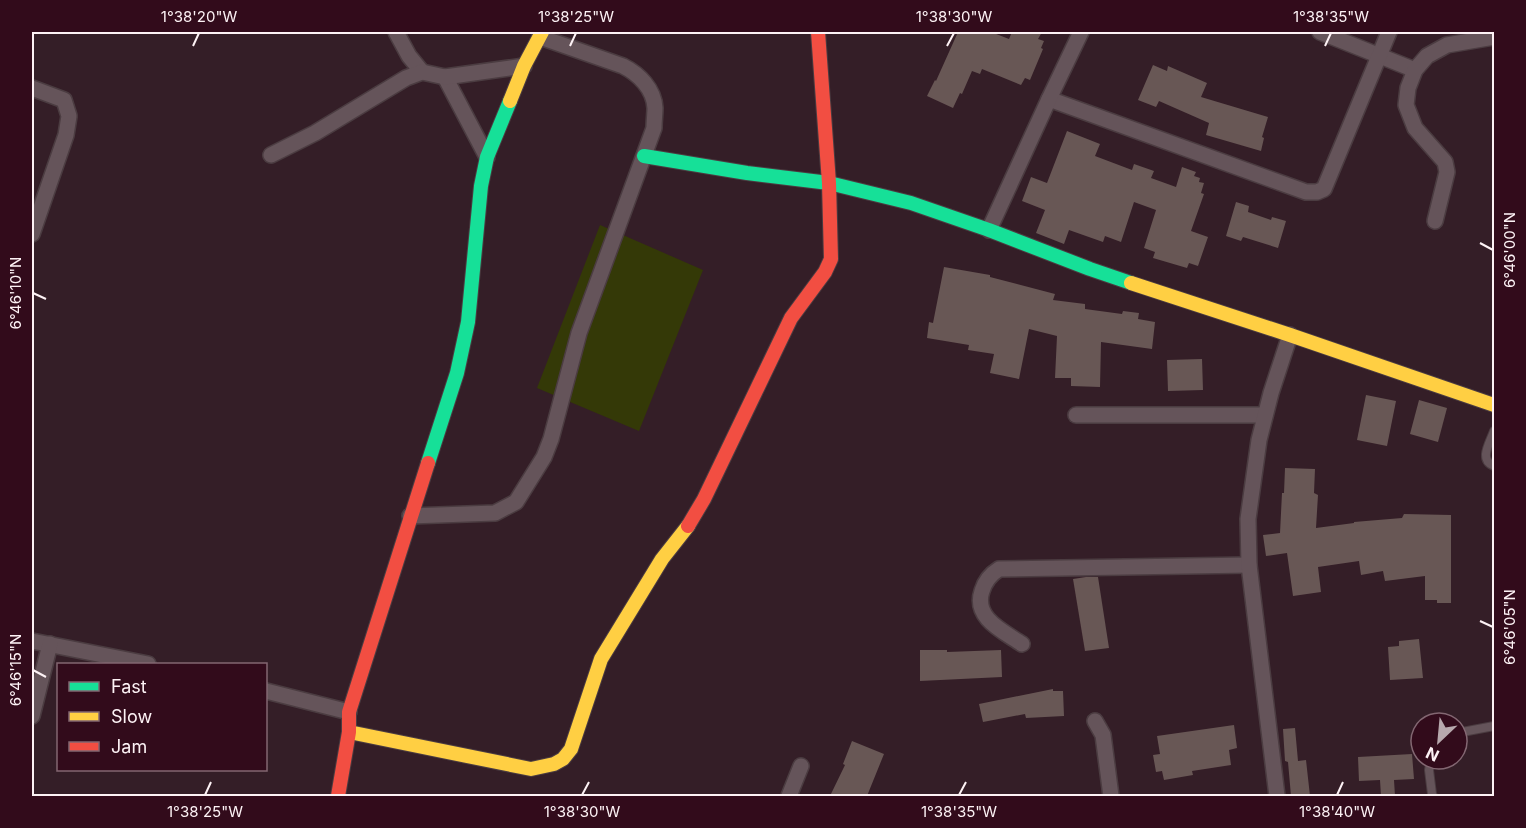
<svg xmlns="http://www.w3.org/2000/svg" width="1526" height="828" font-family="Inter,sans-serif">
<rect width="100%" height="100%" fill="#341e27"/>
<polygon fill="#343907" points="600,225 703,270 639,431 537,388"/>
<g fill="#685755">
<polygon points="958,32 991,32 1009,39 1012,32 1042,32 1038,39 1044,41 1041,48 1043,49 1030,80 1025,78 1021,85 982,69 980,74 972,71 962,94 960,93 953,108 927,96 935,80 936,81"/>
<polygon points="1153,65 1167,71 1168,66 1207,83 1201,97 1268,117 1262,137 1264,138 1261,151 1206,135 1209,123 1159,101 1156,107 1138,100"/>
<polygon points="1067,131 1100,144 1095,156 1132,170 1134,164 1154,171 1151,178 1176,187 1182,167 1196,172 1194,176 1200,178 1199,182 1204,183 1201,193 1204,194 1191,231 1208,237 1198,266 1189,263 1187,268 1153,258 1155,252 1144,248 1156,210 1134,202 1121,242 1105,236 1103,242 1069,230 1064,244 1036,233 1045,210 1022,201 1031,177 1047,183"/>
<polygon points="1236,202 1249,206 1248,212 1271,220 1272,217 1286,221 1278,248 1243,237 1241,241 1226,236"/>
<polygon points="944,267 990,275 990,277 1055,294 1053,300 1085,304 1085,309 1122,314 1123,311 1139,313 1138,319 1155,322 1152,349 1101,342 1100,387 1071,386 1071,378 1055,378 1057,336 1029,329 1019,379 990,373 994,354 968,350 969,345 927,338 929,322 933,323"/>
<polygon points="1202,359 1203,390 1168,391 1167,360"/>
<polygon points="1366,395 1396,401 1387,446 1357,440"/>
<polygon points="1419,400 1447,408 1438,442 1410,434"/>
<polygon points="1285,468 1315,469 1314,493 1318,495 1316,528 1354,523 1354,522 1402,518 1404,514 1451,515 1451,603 1437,603 1437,600 1425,600 1425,576 1385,581 1383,571 1361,575 1359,561 1318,567 1321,592 1293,596 1287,553 1266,556 1263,535 1280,533 1282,493 1284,493"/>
<polygon points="1086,577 1098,577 1109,648 1085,651 1073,579"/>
<polygon points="1419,639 1423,678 1390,680 1388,647 1399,646 1399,641"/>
<polygon points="920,650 947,650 947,652 1001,650 1002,677 920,681"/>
<polygon points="1053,689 1053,691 1063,691 1064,716 1026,718 1025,714 983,722 979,704"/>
<polygon points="1234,725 1237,748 1229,750 1231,765 1192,771 1193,775 1164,780 1162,771 1156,772 1153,755 1160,754 1157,736"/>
<polygon points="1295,728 1298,761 1306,760 1310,796 1291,796 1288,762 1285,761 1283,729"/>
<polygon points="852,741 884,754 867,796 830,796 845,765 843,764"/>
<polygon points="1412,754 1414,779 1394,780 1395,796 1381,796 1380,780 1359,781 1358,757"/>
</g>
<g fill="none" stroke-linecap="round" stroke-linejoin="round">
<g stroke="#4b3c41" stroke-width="10">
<g id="lane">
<path d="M1494 431C1490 443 1478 460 1494 466"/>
<polyline points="1457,733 1494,726"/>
<polyline points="1431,759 1429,770 1432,794 1433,796"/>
</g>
</g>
<g stroke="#4b3c41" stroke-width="18">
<g id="street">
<polyline points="396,32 409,56 422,72"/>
<polyline points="1320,32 1415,70"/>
<polyline points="445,77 487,157"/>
<polyline points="32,88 64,100 69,116 66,135 32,234"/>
<polyline points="1049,99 1306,192 1317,192 1324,189 1389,32"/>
<polyline points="271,155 315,133 406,78 422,72 445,77 524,66"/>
<polyline points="1435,221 1447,172 1445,162 1415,128 1406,105 1408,88 1415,70 1427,56 1447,45 1494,37"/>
<polyline points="989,230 1049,99 1081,32"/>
<polyline points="1076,415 1265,415"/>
<path d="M410 516 495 513 516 502 544 457 551 439 579 333 654 128C654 121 655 114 655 108 654 89 639 74 623 66L540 37"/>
<polyline points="32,641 148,664"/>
<path d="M1022 644C1003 631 973 618 982 591 985 581 991 574 999 569L1249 565"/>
<polyline points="266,691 349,712"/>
<polyline points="32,716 50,644"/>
<polyline points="1095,721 1103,735 1111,796"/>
<polyline points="789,796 801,766"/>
<polyline points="1277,796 1249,565 1248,519 1259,440 1271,393 1290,335"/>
</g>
</g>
<g stroke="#4b3c41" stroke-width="16">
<g id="fast">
<polyline points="644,156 747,173 829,183 911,203 989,230 1090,269 1131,283"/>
<polyline points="428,463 457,373 468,322 481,186 487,157 510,101"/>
</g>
</g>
<g stroke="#4b3c41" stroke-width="16">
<g id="slow">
<polyline points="510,101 524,66 542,32"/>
<polyline points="1131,283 1290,335 1494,405"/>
<polyline points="349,732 531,769 554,764 563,759 571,749 601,659 662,559 688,526"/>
</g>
</g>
<g stroke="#4b3c41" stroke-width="16">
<g id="jam">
<polyline points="688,526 704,499 791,318 825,272 831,259 829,183 818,32"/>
<polyline points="338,796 349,732 349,712 428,463"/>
</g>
</g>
<use href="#lane" stroke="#65545a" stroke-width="8"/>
<use href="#street" stroke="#65545a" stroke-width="15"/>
<use href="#fast" stroke="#16e098" stroke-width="14"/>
<use href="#slow" stroke="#ffcf43" stroke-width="14"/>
<use href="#jam" stroke="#f24e42" stroke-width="14"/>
</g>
<path fill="none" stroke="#fdf2f5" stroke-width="2" d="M193 46 199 33M570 46 576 33M947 46 954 33M1325 46 1331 33M1480 243 1493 250M33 293 46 299M1480 621 1493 627M33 670 46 677M205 795 211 782M582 795 589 782M959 795 966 782M1337 795 1343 782"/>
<rect width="1526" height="828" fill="none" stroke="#320b1b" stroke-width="66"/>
<rect x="57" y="663" width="210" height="108" fill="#320b1b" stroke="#836772" stroke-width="1.5"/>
<rect x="69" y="682" width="30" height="9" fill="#16e098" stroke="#836772" stroke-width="1.5"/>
<text x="111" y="693" font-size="18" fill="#fdf2f5">Fast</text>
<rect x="69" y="712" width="30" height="9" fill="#ffcf43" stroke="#836772" stroke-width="1.5"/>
<text x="111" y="723" font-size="18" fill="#fdf2f5">Slow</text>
<rect x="69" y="742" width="30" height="9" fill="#f24e42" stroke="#836772" stroke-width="1.5"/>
<text x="111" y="753" font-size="18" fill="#fdf2f5">Jam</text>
<g transform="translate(1439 741) rotate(206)"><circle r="28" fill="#320b1b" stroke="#836772" stroke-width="1.5"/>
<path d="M0-4.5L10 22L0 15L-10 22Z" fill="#b7a8ad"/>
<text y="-9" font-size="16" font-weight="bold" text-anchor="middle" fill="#fdf2f5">N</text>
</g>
<rect x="33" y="33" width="1460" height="762" fill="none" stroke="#fdf2f5" stroke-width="2"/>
<g font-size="15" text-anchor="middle" fill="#fdf2f5">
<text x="199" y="22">1°38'20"W</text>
<text x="576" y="22">1°38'25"W</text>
<text x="954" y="22">1°38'30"W</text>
<text x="1331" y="22">1°38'35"W</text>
<text transform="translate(1510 250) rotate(-90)" y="5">6°46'00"N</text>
<text transform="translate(16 293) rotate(-90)" y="5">6°46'10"N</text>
<text transform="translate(1510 627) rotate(-90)" y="5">6°46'05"N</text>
<text transform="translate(16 670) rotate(-90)" y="5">6°46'15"N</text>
<text x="205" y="817">1°38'25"W</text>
<text x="582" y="817">1°38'30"W</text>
<text x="959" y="817">1°38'35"W</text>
<text x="1337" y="817">1°38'40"W</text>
</g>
</svg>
